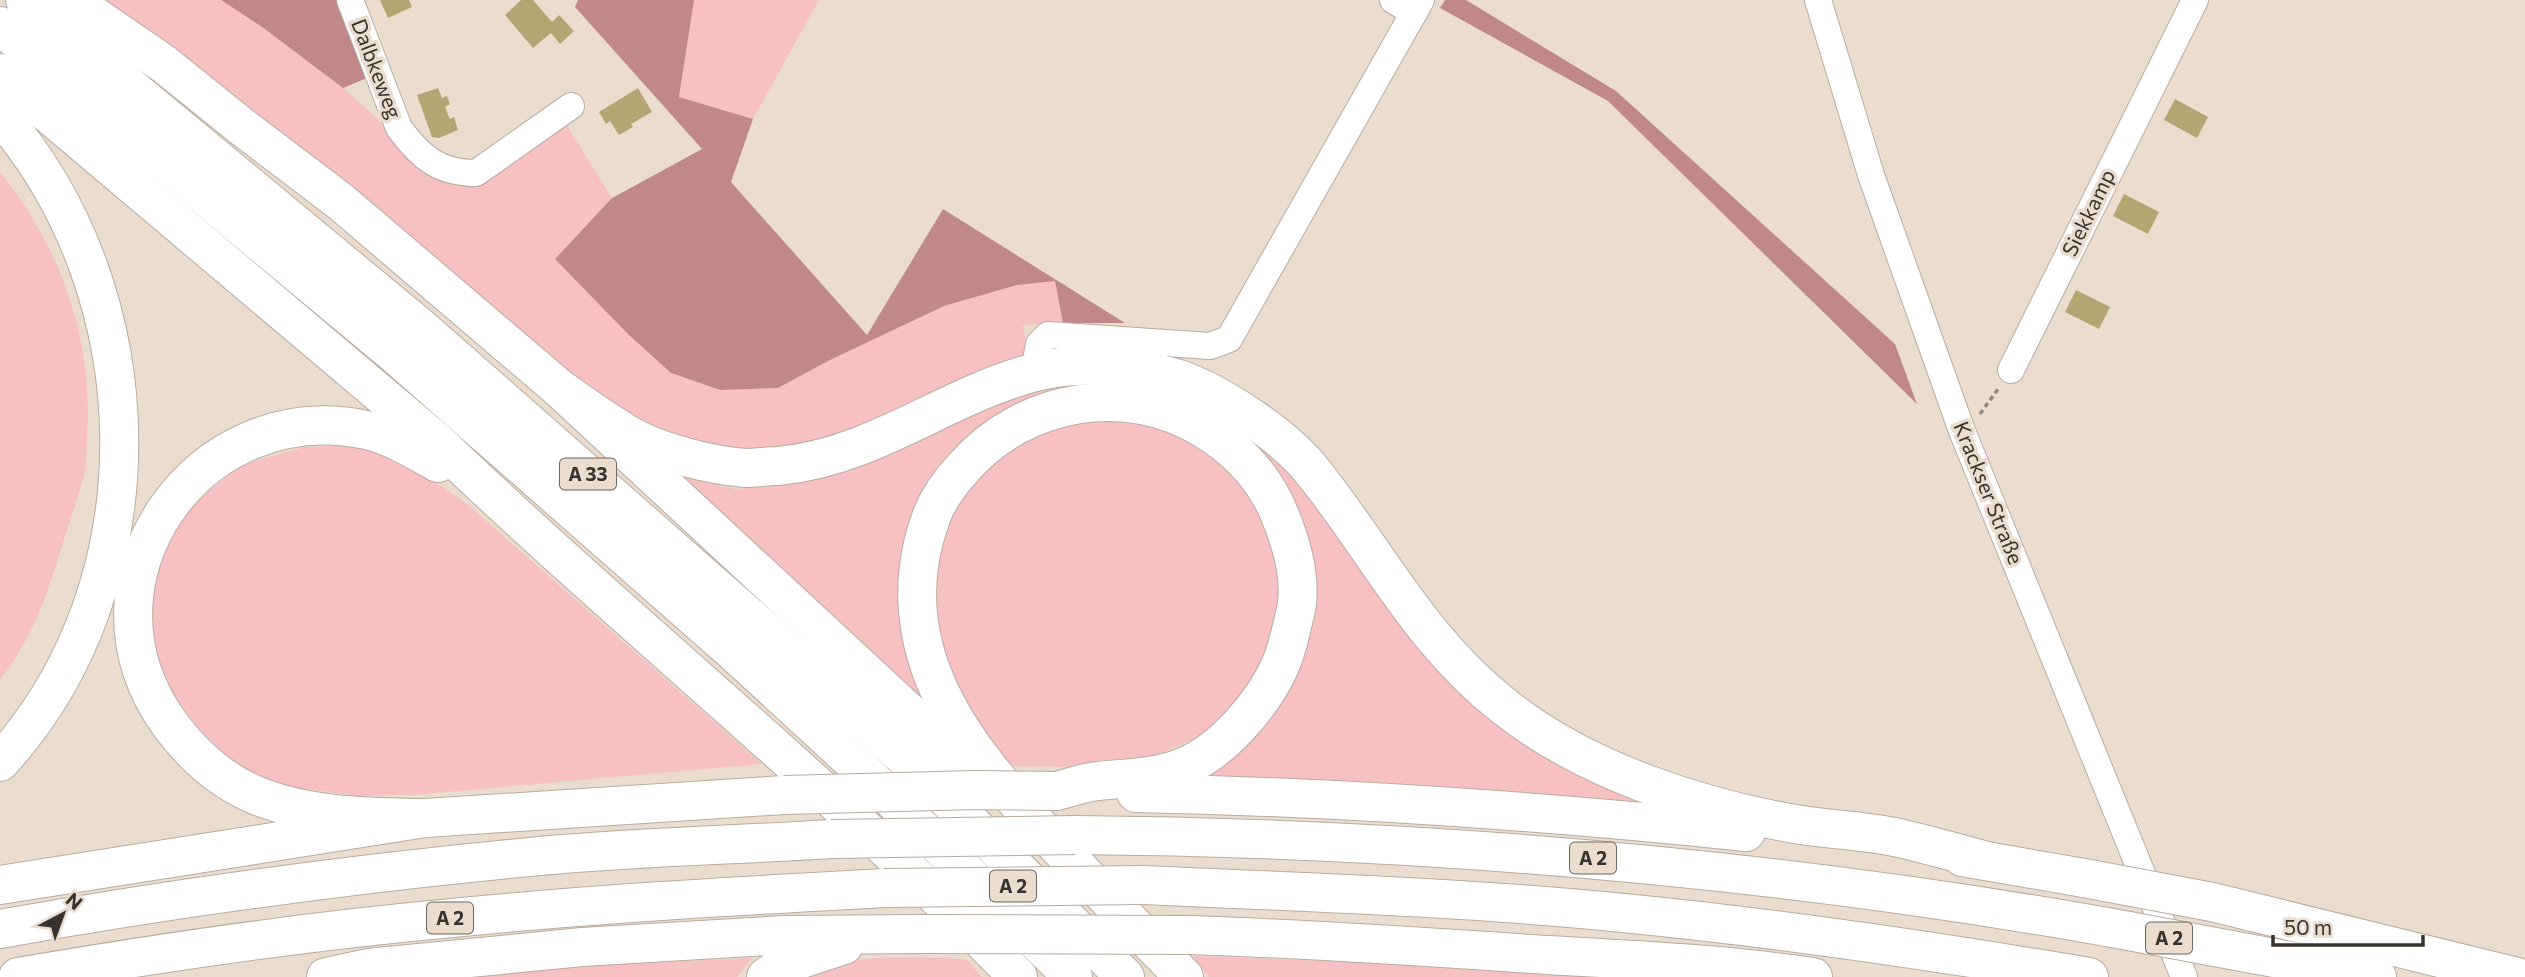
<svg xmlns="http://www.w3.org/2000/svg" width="2525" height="977" font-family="Commissioner,sans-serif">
<rect width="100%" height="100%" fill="#eaddd0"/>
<g fill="#f7c0c3">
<polygon points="90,0 221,0 262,27 343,88 378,119 391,136 442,180 563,119 612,198 555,259 671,373 720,390 778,388 828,361 944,306 1017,285 1056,280 1063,323 1023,325 1029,362 839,443 719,452 635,425"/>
<polygon points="694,0 819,0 753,119 679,97"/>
<path d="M0 172C61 247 94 341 87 438 86 450 87 463 84 475 78 499 69 522 62 546 48 593 31 641 0 680Z"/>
<polygon points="1066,377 1116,378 1032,403 915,524 940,720 674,475 736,489 804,482 875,460 994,401"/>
<polygon points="1124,415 1204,444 1268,516 1288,605 1270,651 1234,706 1198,737 1144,760 1068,767 1003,766 957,700 932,598 937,548 955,508 990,462 1022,437 1071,420"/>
<polygon points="1231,424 1284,468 1345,539 1401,621 1654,806 1195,775 1309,615"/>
<polygon points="360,445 410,464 467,504 762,764 425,794 358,796 283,786 233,763 197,726 169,688 153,640 153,589 171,529 201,498 241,465 304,447"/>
<polygon points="1193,956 1511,968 1600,977 1209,977"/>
<polygon points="752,958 737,977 438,977 437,973"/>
<path d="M949 958 967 960 982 977H797C835 953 905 958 949 958Z"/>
</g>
<g fill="#c1888c">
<polygon points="221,0 342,0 372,76 343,88 262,27"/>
<polygon points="578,0 694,0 679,97 753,119 731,182 867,335 943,209 1125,323 1063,323 1055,281 1017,285 944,306 828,361 778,388 720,390 671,373 628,334 555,259 612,198 702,149 575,7"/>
<polygon points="1445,0 1466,0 1616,91 1895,344 1917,404 1608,101 1440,8"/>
</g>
<g fill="#b4a673">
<polygon points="380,0 409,0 412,7 388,18"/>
<polygon points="521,0 533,0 552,22 559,15 574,31 560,44 551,33 533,48 505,15"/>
<polygon points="438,88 442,98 447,96 450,104 445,107 450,119 454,117 458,130 439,138 432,137 417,95"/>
<polygon points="638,88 652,112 631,124 633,127 619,135 610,121 606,124 599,112"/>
<polygon points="2175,99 2208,117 2197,138 2164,120"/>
<polygon points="2124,194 2159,212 2148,234 2113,216"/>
<polygon points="2076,290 2110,307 2099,329 2065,312"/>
</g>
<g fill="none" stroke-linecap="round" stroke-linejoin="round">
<g stroke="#b8ab9f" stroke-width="28">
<g id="minor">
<path d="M350 0 399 128C420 157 439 173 476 173L571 106"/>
<polyline points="1393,0 1414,13"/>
<polyline points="1818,0 1871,175 1962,431 2184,977"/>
<polyline points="2011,370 2195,0"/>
<polyline points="1034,372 1039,344 1048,335 1210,346 1229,339 1421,0"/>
</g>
</g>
<g stroke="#b8ab9f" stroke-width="40">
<g id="highway">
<polyline points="25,0 422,329 762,628 915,767 1125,977"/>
<polyline points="71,0 164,64 241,126 341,202 559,388 971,770"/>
<polyline points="0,26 397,356 736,654 861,769 1073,977"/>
<path d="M0 73 437 442C627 624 834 789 1018 977"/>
<path d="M0 115C156 295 162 585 0 762"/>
<path d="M559 388C583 405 608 423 634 438 665 454 711 465 745 468 756 468 767 466 778 466 874 457 943 397 1032 373 1069 363 1109 364 1146 372 1157 374 1169 375 1179 379 1221 394 1285 436 1313 472 1378 553 1420 641 1505 707 1584 770 1702 809 1801 825 1834 830 1867 831 1899 838 1929 845 1958 853 1987 861"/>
<path d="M1056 791C1070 788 1084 782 1098 781 1126 778 1156 778 1183 767 1222 752 1263 704 1280 666 1287 651 1290 634 1294 618 1304 584 1292 544 1279 513 1264 477 1237 449 1204 429 1126 381 1024 399 964 467 951 481 939 497 932 515 908 578 914 642 945 702 970 751 1007 791 1044 832 1090 881 1137 929 1184 977"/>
<path d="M1136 793C1339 797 1543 811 1746 832"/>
<path d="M425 818C367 817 307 817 253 794 219 779 190 752 169 723 67 581 198 394 366 430 392 436 415 450 438 463"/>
<path d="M1075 835C1421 838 1766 867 2107 927"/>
<polyline points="1962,857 2084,878"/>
<polyline points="0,885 425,818 784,795"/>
<path d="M1142 885C1302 892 1463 897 1623 913 1779 928 1934 951 2089 977"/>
<polyline points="2212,902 2517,977"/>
<path d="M0 929C179 897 359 873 540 856 637 847 735 845 831 839"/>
<path d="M1191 935C1310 939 1428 947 1547 955 1636 960 1725 964 1813 977"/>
<polyline points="2231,950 2377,977"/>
<path d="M18 977C158 953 300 932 442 919 589 904 737 896 884 888"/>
<polyline points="326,977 368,968 582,947 785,935 927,934"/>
<polyline points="766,977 783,965 844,945"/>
</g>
</g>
<polyline stroke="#91887f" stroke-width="3.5" stroke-dasharray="5 3.5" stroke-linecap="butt" points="1980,414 1998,389"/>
<use href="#minor" stroke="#fff" stroke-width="26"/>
<use href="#highway" stroke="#fff" stroke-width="38"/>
<g stroke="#b8ab9f" stroke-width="40" stroke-linecap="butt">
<g id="highway-bridge">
<polyline points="784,795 975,790 1056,791"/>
<polyline points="831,839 1075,835"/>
<polyline points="2084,878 2212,902"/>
<polyline points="884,888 1142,885"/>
<polyline points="2107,927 2231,950"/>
<polyline points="927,934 1191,935"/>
</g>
</g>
<use href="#highway-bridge" stroke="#fff" stroke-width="38"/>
</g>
<g text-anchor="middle" stroke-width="7" stroke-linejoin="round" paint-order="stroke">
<g fill="#eaddd0" stroke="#6d665f" stroke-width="2">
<rect x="560" y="458.5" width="56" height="31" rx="5"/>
<rect x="1570" y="842.5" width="46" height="31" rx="5"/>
<rect x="990" y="870.5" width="46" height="31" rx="5"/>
<rect x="427" y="902.5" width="46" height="31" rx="5"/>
<rect x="2146" y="922.5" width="46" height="31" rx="5"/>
</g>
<g font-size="19" font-weight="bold" fill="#38332e">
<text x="588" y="481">A 33</text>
<text x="1593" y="865">A 2</text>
<text x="1013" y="893">A 2</text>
<text x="450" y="925">A 2</text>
<text x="2169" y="945">A 2</text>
</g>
<g font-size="21" fill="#38332e" stroke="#eaddd0">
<text transform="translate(376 69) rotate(69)" y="7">Dalbkeweg</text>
<text transform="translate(2089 213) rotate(-64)" y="7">Siekkamp</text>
<text transform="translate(1988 493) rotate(68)" y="7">Krackser Straße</text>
</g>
</g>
<g transform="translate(63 914) rotate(41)" stroke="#eaddd0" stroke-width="5" paint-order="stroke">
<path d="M0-5L12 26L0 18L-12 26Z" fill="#38332e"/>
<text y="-10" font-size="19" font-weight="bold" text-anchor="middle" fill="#38332e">N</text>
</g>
<path d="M2273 935v10h150v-10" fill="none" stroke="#38332e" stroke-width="3.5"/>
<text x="2284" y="935" font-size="21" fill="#38332e" stroke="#eaddd0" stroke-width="5" paint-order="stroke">50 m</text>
</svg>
